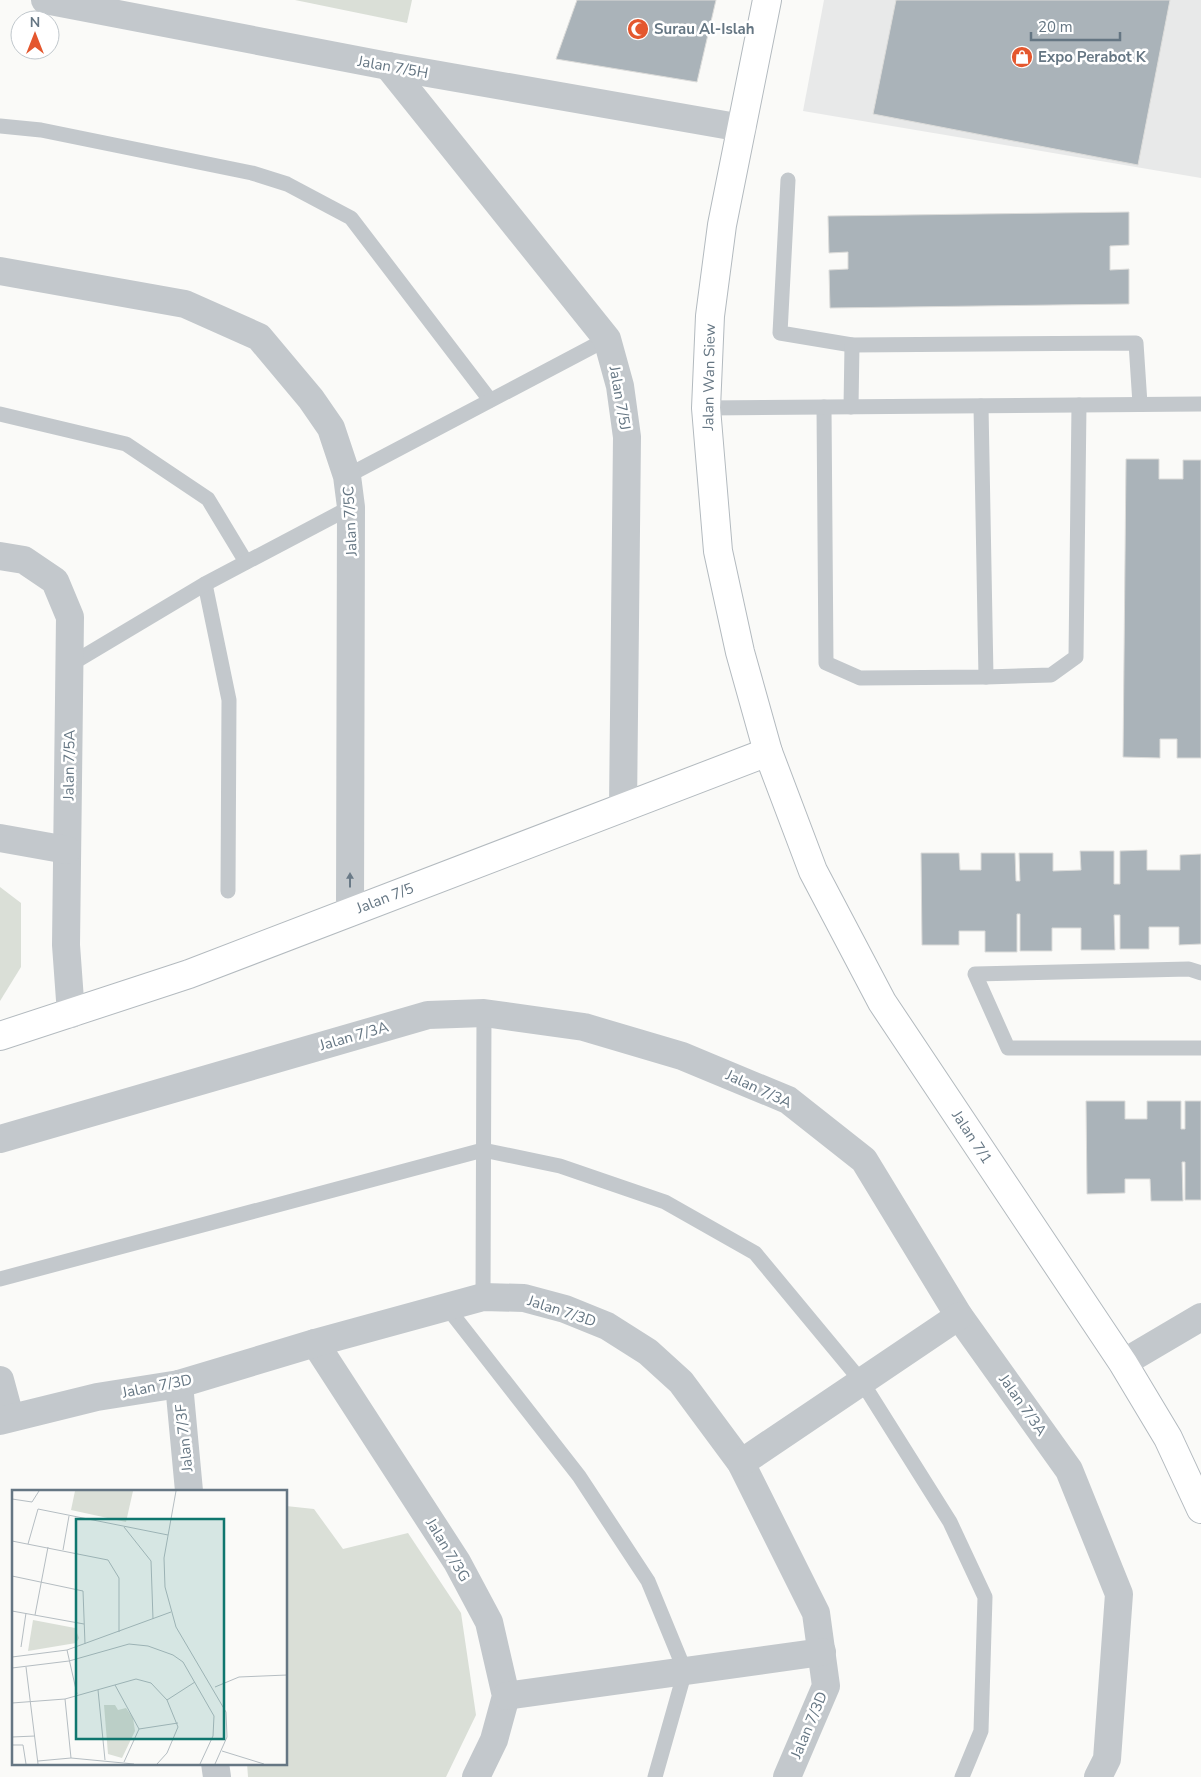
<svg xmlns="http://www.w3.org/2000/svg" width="1201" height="1777" font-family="'Nunito Sans',sans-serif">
<rect width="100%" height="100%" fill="#fafaf8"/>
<polygon fill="#e8e9e9" points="824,0 1201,0 1201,178 803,111"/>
<g fill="#dadfd7">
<polygon points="295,0 412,0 407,23"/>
<polygon points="0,887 21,903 21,967 0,1001"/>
<polygon points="286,1506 314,1509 343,1549 408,1533 461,1613 476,1715 446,1777 248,1777 247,1763 286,1763"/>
</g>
<g fill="#aab3b9" stroke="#dcdcda">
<polygon points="577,0 716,0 697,82 556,59"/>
<polygon points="896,0 1170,0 1138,165 873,114"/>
<polygon points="1129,212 1129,245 1110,246 1110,270 1129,269 1129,304 830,308 829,270 848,269 848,252 829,253 828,216"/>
<polygon points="1126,459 1159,459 1159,479 1183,479 1183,460 1201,460 1201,758 1177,758 1177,739 1160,739 1160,758 1123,757"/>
<polygon points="1147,850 1147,870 1180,870 1180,855 1201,854 1201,944 1179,945 1179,927 1149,927 1149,949 1120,949 1120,915 1114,915 1115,950 1081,950 1081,928 1052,928 1052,951 1020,951 1020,914 1017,914 1017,952 985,952 985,931 959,931 959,945 922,945 921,853 959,853 960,870 981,870 981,853 1015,853 1016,881 1020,881 1019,853 1053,853 1053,871 1081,870 1080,851 1114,851 1114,884 1120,884 1120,851"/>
<polygon points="1086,1101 1125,1101 1125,1119 1147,1119 1147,1101 1181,1101 1181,1129 1185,1129 1185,1101 1201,1101 1201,1200 1185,1200 1185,1162 1182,1162 1183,1201 1151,1201 1150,1179 1125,1179 1125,1193 1087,1194"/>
</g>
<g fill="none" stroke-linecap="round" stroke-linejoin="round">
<g stroke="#b3babf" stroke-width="30">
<g id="secondary">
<polyline points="767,0 722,225 710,316 706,408 718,551 740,652 768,752 813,871 882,1002 1123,1363 1168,1438 1201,1509"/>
<polyline points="0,1036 189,974 768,752"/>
</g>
</g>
<g stroke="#c3c8cc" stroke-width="15">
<polyline points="0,126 41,130 252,173 287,184 351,218 490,400"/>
<polyline points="788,180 780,333 852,345 1136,343 1140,404"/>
<polyline points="981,406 986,677"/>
<polyline points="824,407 826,663 860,678 986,677 1051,675 1076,657 1079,405"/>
<polyline points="851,407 852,345"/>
<polyline points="706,408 1201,404"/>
<polyline points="0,414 126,444 208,499 246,562"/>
<polyline points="347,476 607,339"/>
<polyline points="205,584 229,700 228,891"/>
<polyline points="71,664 205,584 351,507"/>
<polyline points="1201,973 1189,969 975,974 1008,1048 1201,1048"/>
<polyline points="0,1279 483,1150 560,1166 665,1202 755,1253 862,1382 950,1522 985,1597 981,1731 962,1777"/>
<polyline points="483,1297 484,1013"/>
<polyline points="446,1306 579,1476 648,1581 685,1671 655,1777"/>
</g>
<g stroke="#c3c8cc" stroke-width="28">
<polyline points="45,0 388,66 742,128"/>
<polyline points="388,66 607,339 620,386 627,437 623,808"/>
<polyline points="0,271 185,304 259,337 311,399 331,428 347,476 351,507 350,912"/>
<polyline points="0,556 24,560 55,581 70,617 66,945 71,1014"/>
<polyline points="0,838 67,850"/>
<polyline points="0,1139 428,1015 484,1013 584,1027 682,1056 788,1100 864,1160 959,1316 1069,1470 1119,1594 1107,1759 1098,1777"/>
<polyline points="315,1343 457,1562 489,1622 506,1696 494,1740 476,1777"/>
<polyline points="1123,1363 1201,1317"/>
<polyline points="0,1380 10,1417"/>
<polyline points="179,1384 189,1491"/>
<polyline points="0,1421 97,1397 179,1384 315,1343 483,1297 524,1298 565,1309 607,1326 648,1352 681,1382 741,1463 816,1613 826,1686 787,1777"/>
<polyline points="741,1463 959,1316"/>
<polyline points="506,1696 822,1652"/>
<polyline points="215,1763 217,1777"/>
</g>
<use href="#secondary" stroke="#fff" stroke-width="28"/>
</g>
<defs><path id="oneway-solid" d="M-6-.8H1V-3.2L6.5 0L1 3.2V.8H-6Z" transform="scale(1.25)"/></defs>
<use fill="#6a7a87" href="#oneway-solid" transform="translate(350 880) rotate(-90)"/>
<defs>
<g id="mosque-disc" transform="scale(1.125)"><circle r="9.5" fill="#e4572e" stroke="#fff"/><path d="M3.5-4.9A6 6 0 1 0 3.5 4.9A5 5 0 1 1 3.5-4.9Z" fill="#fff"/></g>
<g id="shop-disc" transform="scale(1.125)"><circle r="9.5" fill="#e4572e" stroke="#fff"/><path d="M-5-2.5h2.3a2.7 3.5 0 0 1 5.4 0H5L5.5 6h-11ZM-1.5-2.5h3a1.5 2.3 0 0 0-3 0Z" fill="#fff"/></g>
</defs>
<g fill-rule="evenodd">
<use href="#mosque-disc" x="638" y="29"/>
<use href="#shop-disc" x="1022" y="57"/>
</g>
<g text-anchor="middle" stroke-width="5" stroke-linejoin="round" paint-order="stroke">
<g font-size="15" font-weight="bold" fill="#657683" stroke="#fff" text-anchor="start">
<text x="654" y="34">Surau Al-Islah</text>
<text x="1038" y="62">Expo Perabot K</text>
</g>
<g font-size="15" fill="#657683" stroke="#fff">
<text transform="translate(393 67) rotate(10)" y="5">Jalan 7/5H</text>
<text transform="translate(709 377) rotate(-89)" y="5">Jalan Wan Siew</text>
<text transform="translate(620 398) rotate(80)" y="5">Jalan 7/5J</text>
<text transform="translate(350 521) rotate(-93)" y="5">Jalan 7/5C</text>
<text transform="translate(69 765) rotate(-89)" y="5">Jalan 7/5A</text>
<text transform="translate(385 898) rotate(-21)" y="5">Jalan 7/5</text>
<text transform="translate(354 1036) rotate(-16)" y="5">Jalan 7/3A</text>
<text transform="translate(759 1089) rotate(25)" y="5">Jalan 7/3A</text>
<text transform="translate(972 1137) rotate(57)" y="5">Jalan 7/1</text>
<text transform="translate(562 1311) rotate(18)" y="5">Jalan 7/3D</text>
<text transform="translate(157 1386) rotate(-11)" y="5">Jalan 7/3D</text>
<text transform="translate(1023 1405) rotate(55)" y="5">Jalan 7/3A</text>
<text transform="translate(184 1438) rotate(-96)" y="5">Jalan 7/3F</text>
<text transform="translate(448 1550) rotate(59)" y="5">Jalan 7/3G</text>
<text transform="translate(809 1725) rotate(-67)" y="5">Jalan 7/3D</text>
</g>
</g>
<g transform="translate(12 1490)">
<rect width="275" height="275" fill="#fafaf8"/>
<path d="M63 1H121L114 32 59 20ZM21 130 63 138 67 148 64 153 16 161ZM92 215H103L106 220 114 218 121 228 123 241 110 268 96 264Z" fill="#dadfd7"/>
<path fill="none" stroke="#b5bdc2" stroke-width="1" d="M164 1 152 68 153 97 164 137 214 222 215 247 203 274M0 9 20 12 27 1M112 37 139 71 141 129M0 51 96 70 107 88V142M16 54 26 19 156 45M51 60 57 26M0 86 71 101 73 154M0 121 72 134M23 125 36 57M9 157 14 123M55 160 65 204M0 167 55 160 159 122M14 177 26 274M0 178 57 171 117 154 136 156 161 165 171 172 202 226 201 246 188 274M103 195 127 239 112 272M203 197 227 187 275 185M86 200 93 270M53 209 59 268M155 210 183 192M0 213 53 209 124 189 139 193 155 210 166 237 155 263 145 274M127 239 166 233M0 247 23 246M0 255H11L14 274M210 261 252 274M26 271 59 268 122 274"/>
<path fill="#0f766e" fill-opacity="0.15" stroke="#0f766e" stroke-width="2.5" d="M64 29H212V249H64Z"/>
<rect width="275" height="275" fill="none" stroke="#657683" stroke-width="2.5"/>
</g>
<g transform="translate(35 35)"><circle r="24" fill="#ffffff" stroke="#c1c8cd"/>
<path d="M0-4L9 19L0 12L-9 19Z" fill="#e4572e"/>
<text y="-8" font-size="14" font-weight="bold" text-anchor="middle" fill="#657683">N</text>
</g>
<path d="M1031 32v8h89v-8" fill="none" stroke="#657683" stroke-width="2.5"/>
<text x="1038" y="32" font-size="15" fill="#657683" stroke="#ffffff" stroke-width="4" paint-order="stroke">20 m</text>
</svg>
